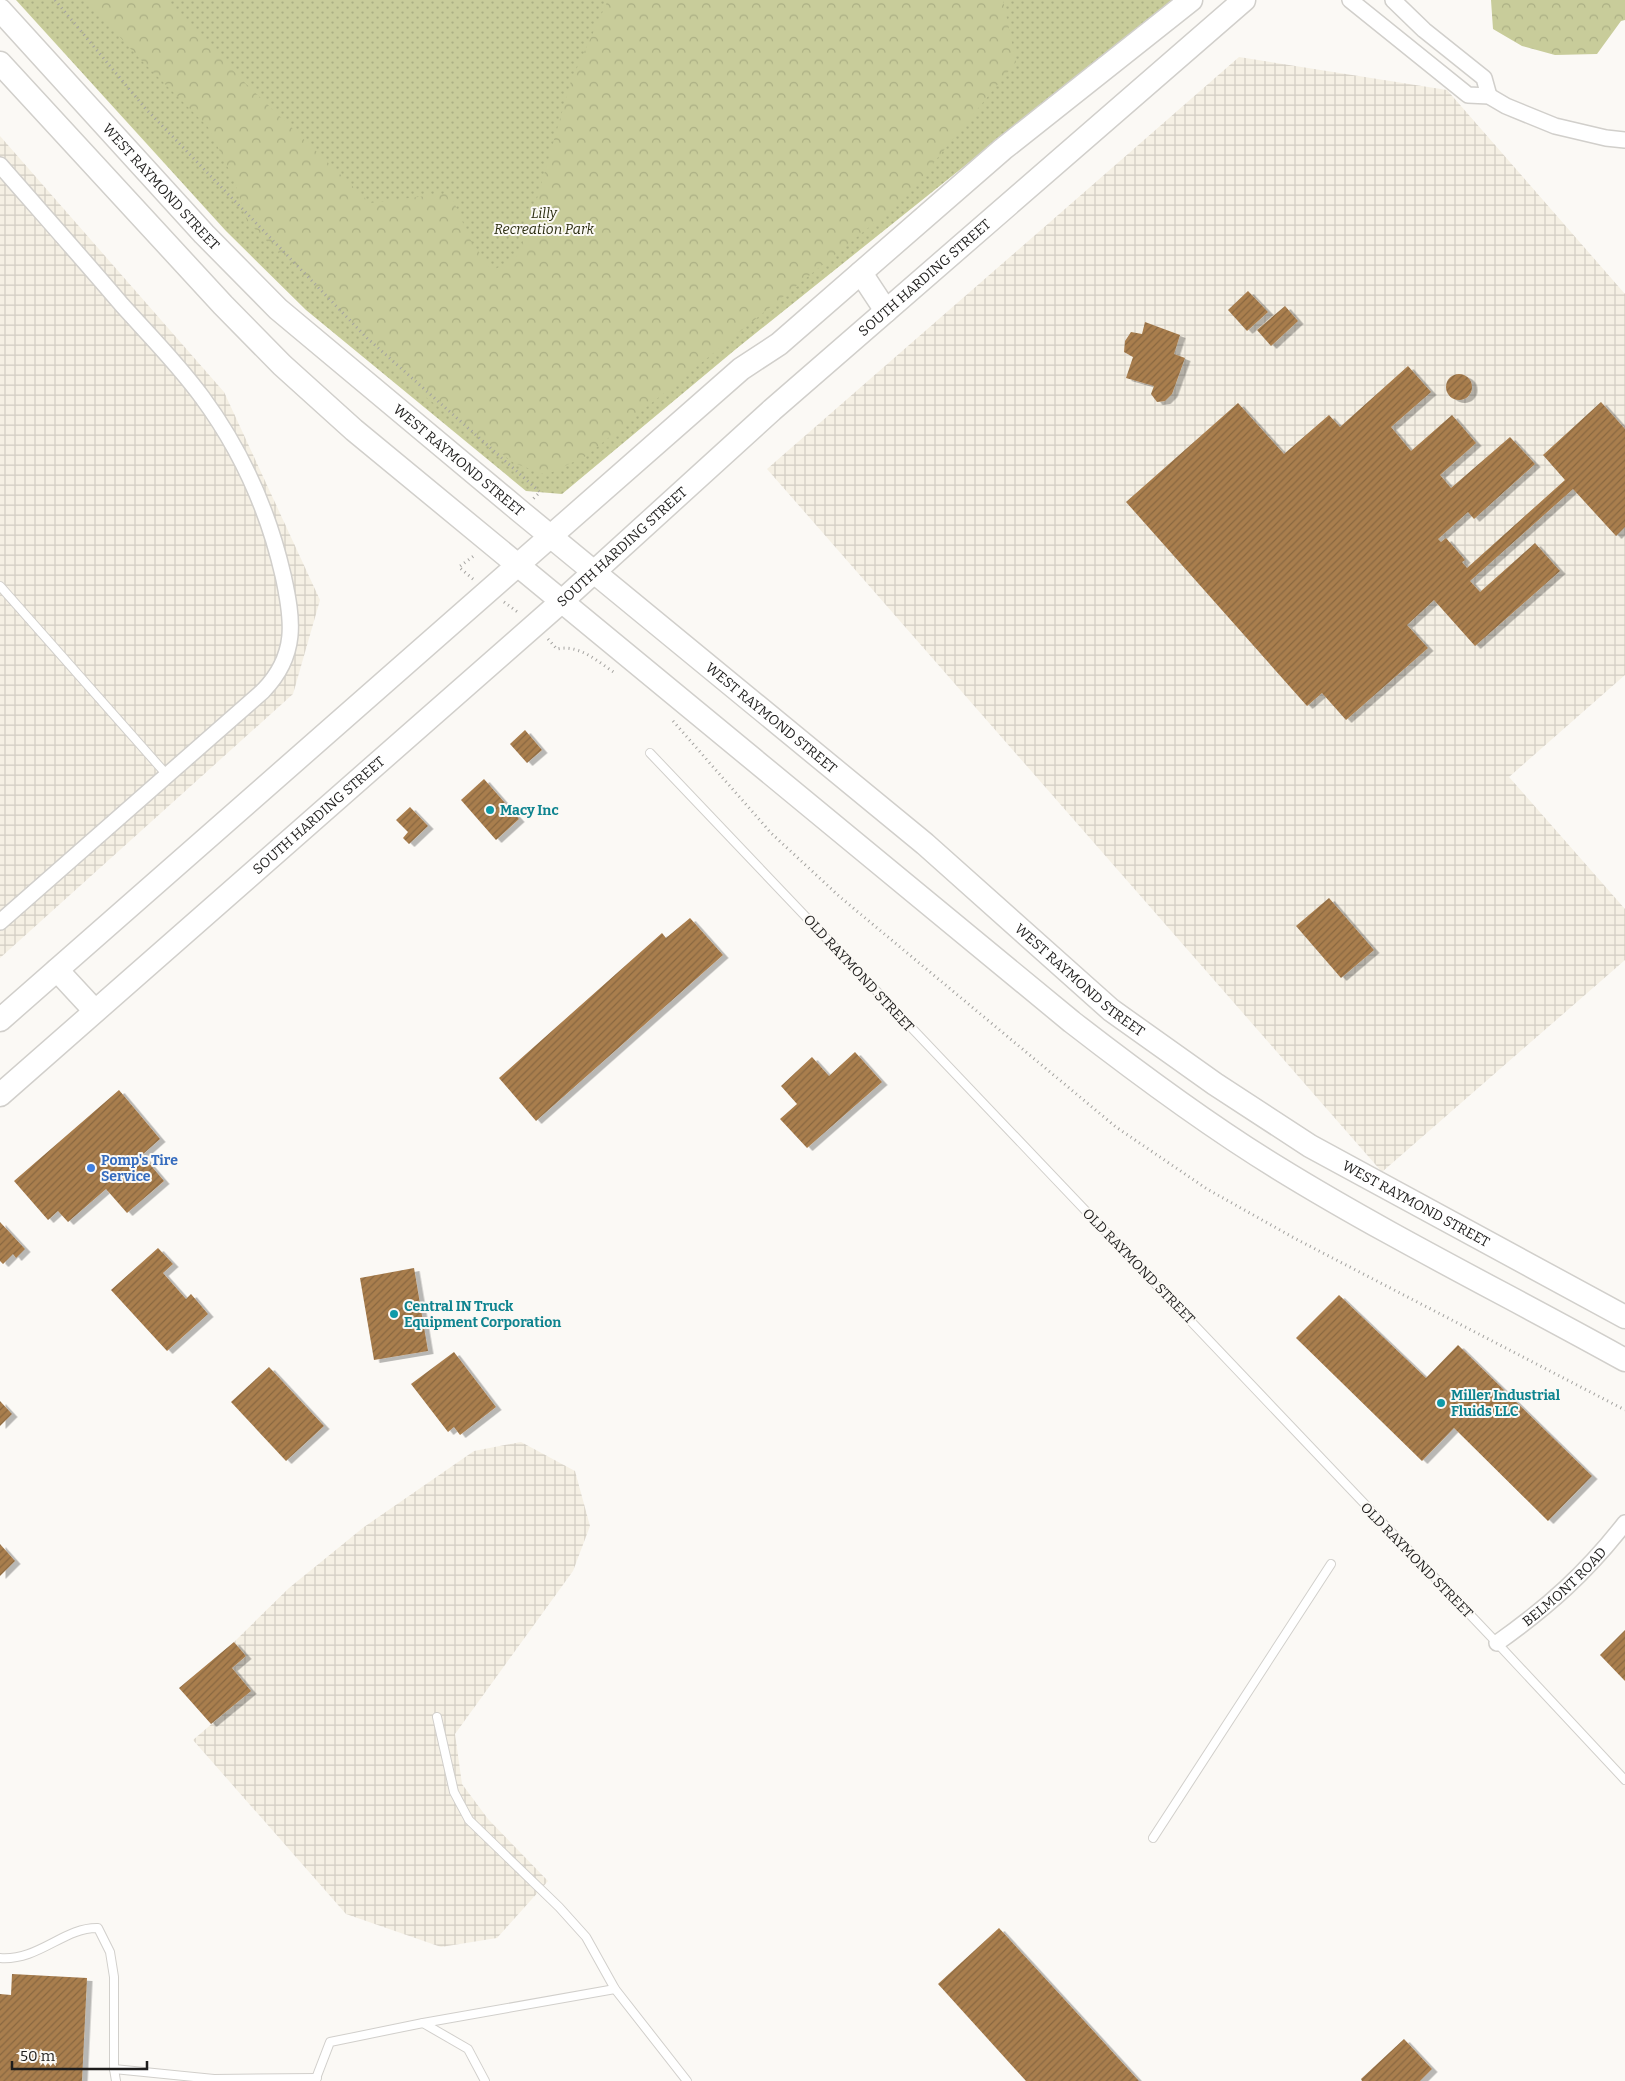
<svg xmlns="http://www.w3.org/2000/svg" width="1625" height="2081" font-family="Bitter,serif">
<defs>
<pattern id="industrial-grid" width="8" height="8" patternUnits="userSpaceOnUse" patternTransform="scale(1.25)"><rect width="8" height="8" fill="#f5f0e4"/><path d="M0 4h8M4 0v8" fill="none" stroke="#d2cdc3"/></pattern>
<pattern id="grass-dots" width="8" height="8" patternUnits="userSpaceOnUse" patternTransform="scale(1.25)"><rect width="8" height="8" fill="#c8cc9a"/><path d="M2 2h.1M6 6h.1" fill="none" stroke="#abaf84" stroke-width="1.8" stroke-linecap="round"/></pattern>
<pattern id="forest-crowns" width="20" height="18" patternUnits="userSpaceOnUse" patternTransform="scale(1.25)"><rect width="20" height="18" fill="#c8cc9a"/><path d="M2 6a3 3 0 1 1 6 0M12 15a3 3 0 1 1 6 0" fill="none" stroke="#abaf84"/></pattern>
<pattern id="building-hatch" width="6" height="6" patternUnits="userSpaceOnUse" patternTransform="scale(1.25)"><rect width="6" height="6" fill="#a97e4e"/><path d="M-1 1l2-2M0 6l6-6M5 7l2-2" fill="none" stroke="#896740"/></pattern>
<filter id="shadow"><feDropShadow dx="5.5" dy="3" stdDeviation="0" flood-color="#0004"/></filter>
</defs>
<rect width="100%" height="100%" fill="#fbf9f5"/>
<g fill="url(#industrial-grid)">
<polygon points="1239,57 1447,90 1625,294 1625,675 1509,777 1625,909 1625,960 1382,1172 767,469"/>
<polygon points="0,136 224,392 320,600 293,694 0,958"/>
<polygon points="521,1442 575,1471 590,1526 573,1571 455,1734 462,1784 488,1819 548,1881 497,1938 441,1947 346,1914 193,1740 250,1691 232,1668 246,1656 234,1642 289,1588 364,1527 474,1451"/>
</g>
<polygon fill="url(#grass-dots)" points="16,0 1172,0 736,349 562,494 526,491 306,310 226,231"/>
<g fill="url(#forest-crowns)">
<polygon points="86,0 167,0 243,81 370,203 450,193 470,239 492,271 516,257 528,230 571,81 608,0 1003,0 1016,62 904,199 586,456 546,475 514,463 408,384 247,221 234,180 208,127 141,60"/>
<polygon points="1491,0 1625,0 1625,20 1621,21 1597,54 1555,55 1522,46 1493,29"/>
</g>
<g fill="url(#building-hatch)" filter="url(#shadow)">
<polygon points="1248,291 1268,312 1247,331 1228,310"/>
<polygon points="1285,306 1298,321 1271,346 1257,330"/>
<polygon points="1145,322 1180,335 1174,354 1185,358 1172,394 1165,401 1157,402 1151,394 1154,386 1126,378 1133,357 1124,352 1125,341 1131,332 1142,334"/>
<polygon points="1408,366 1431,392 1391,427 1411,451 1452,415 1476,443 1440,475 1451,488 1510,437 1535,464 1474,519 1468,512 1438,539 1441,542 1446,538 1465,560 1462,562 1467,568 1565,480 1543,455 1601,402 1625,429 1625,527 1616,536 1573,489 1470,581 1480,592 1535,543 1560,571 1475,646 1434,600 1407,625 1428,648 1346,720 1322,693 1307,706 1126,502 1238,403 1284,454 1329,415 1340,427"/>
<circle cx="1459" cy="387" r="13"/>
<polygon points="525,730 542,750 527,763 510,744"/>
<polygon points="484,779 519,819 496,840 461,800"/>
<polygon points="410,807 428,826 409,844 403,838 408,832 396,820"/>
<polygon points="1329,898 1374,950 1341,978 1296,926"/>
<polygon points="690,918 723,955 536,1121 499,1078 662,933 666,938"/>
<polygon points="855,1052 882,1082 807,1148 780,1119 797,1104 781,1086 812,1057 829,1076"/>
<polygon points="119,1090 160,1139 142,1155 164,1181 127,1213 106,1189 68,1222 58,1211 48,1220 14,1181"/>
<polygon points="0,1222 25,1249 16,1258 13,1254 3,1264 0,1261"/>
<polygon points="158,1248 173,1264 163,1273 186,1299 191,1294 208,1314 167,1351 111,1290"/>
<polygon points="414,1268 428,1351 374,1360 360,1278"/>
<polygon points="1339,1295 1426,1378 1458,1345 1592,1476 1548,1521 1454,1428 1422,1461 1296,1338"/>
<polygon points="454,1352 496,1407 460,1435 454,1427 448,1432 411,1384"/>
<polygon points="269,1367 324,1426 286,1461 231,1402"/>
<polygon points="0,1401 12,1414 0,1426"/>
<polygon points="0,1544 15,1561 0,1576"/>
<polygon points="1625,1630 1625,1681 1600,1655"/>
<polygon points="234,1642 246,1656 232,1668 251,1691 211,1724 179,1688"/>
<polygon points="999,1928 1108,2047 1139,2081 1026,2081 938,1984"/>
<polygon points="12,1974 87,1978 82,2081 0,2081 0,1994 11,1995"/>
<polygon points="1404,2039 1432,2069 1420,2081 1362,2081 1361,2079"/>
</g>
<g fill="none" stroke-linecap="round" stroke-linejoin="round">
<g stroke="#d1cfcb" stroke-width="10">
<g id="lane">
<polyline points="0,586 167,775"/>
<polyline points="650,753 1497,1643 1625,1780"/>
<polyline points="437,1717 454,1792 469,1820 559,1907 586,1937 615,1989 687,2081"/>
<polyline points="1153,1838 1331,1564"/>
<path d="M0 1958C39 1961 64 1927 98 1928L110 1952 114 1977V2069L116 2081"/>
<polyline points="423,2023 615,1989"/>
<polyline points="114,2069 214,2079 317,2078"/>
<polyline points="315,2081 330,2042 423,2023 468,2049 485,2081"/>
</g>
</g>
<g stroke="#d1cfcb" stroke-width="18">
<g id="street">
<polyline points="1350,0 1468,95 1489,96 1506,106 1555,126 1606,138 1625,140"/>
<polyline points="1393,0 1424,30 1484,78 1489,96"/>
<path d="M0 165C41 212 82 258 122 305 149 335 178 364 202 397 241 450 268 510 283 575 293 620 298 655 263 691L0 922"/>
<path id="s1" d="M1497 1643C1548 1607 1587 1572 1625 1523"/>
</g>
</g>
<g stroke="#d1cfcb" stroke-width="25">
<g id="primary">
<path id="s2" d="M0 10 204 234 278 309 521 512 925 844 1111 1010 1215 1084 1310 1146 1625 1317"/>
<path d="M0 63 223 305 282 365 354 430 1072 1022C1139 1074 1206 1124 1278 1168 1390 1237 1510 1296 1625 1360"/>
<polyline points="861,273 886,311"/>
<polyline points="57,970 95,1011"/>
<polyline points="0,1020 741,369 779,344 1003,149 1191,0"/>
<path id="s3" d="M0 1095 561 602 772 410 1244 0"/>
</g>
</g>
<g stroke="#a3a29f" stroke-width="3" stroke-dasharray="1 4" stroke-linecap="butt">
<polyline points="55,0 145,108 367,338 540,492 533,499"/>
<polyline points="473,579 459,567 475,555"/>
<polyline points="504,602 519,613"/>
<path d="M548 639 557 649C579 644 597 661 615 673"/>
<polyline points="673,721 771,833 840,897 1116,1127 1207,1189 1296,1239 1625,1410"/>
</g>
<use href="#lane" stroke="#fff" stroke-width="8"/>
<use href="#street" stroke="#fff" stroke-width="15"/>
<use href="#primary" stroke="#fff" stroke-width="22"/>
</g>
<g fill="#0f9aa8" stroke="#fbf9f5" stroke-width="2">
<circle cx="490" cy="810" r="5"/>
<circle cx="394" cy="1314" r="5"/>
<circle cx="1441" cy="1403" r="5"/>
</g>
<circle fill="#3f7fe0" stroke="#fbf9f5" stroke-width="2" cx="91" cy="1168" r="5"/>
<g text-anchor="middle" stroke-width="4" stroke-linejoin="round" paint-order="stroke">
<g font-size="14" fill="#1e1d1c" stroke="#fbf9f5">
<text dy="5" stroke="none"><textPath href="#s2" startOffset="239">WEST RAYMOND STREET</textPath></text>
<text dy="5" stroke="none"><textPath href="#s3" startOffset="1234">SOUTH HARDING STREET</textPath></text>
<text dy="5" stroke="none"><textPath href="#s2" startOffset="644">WEST RAYMOND STREET</textPath></text>
<text dy="5" stroke="none"><textPath href="#s3" startOffset="829">SOUTH HARDING STREET</textPath></text>
<text dy="5" stroke="none"><textPath href="#s2" startOffset="1049">WEST RAYMOND STREET</textPath></text>
<text dy="5" stroke="none"><textPath href="#s3" startOffset="424">SOUTH HARDING STREET</textPath></text>
<text transform="translate(859 973) rotate(47)" y="5">OLD RAYMOND STREET</text>
<text dy="5" stroke="none"><textPath href="#s2" startOffset="1454">WEST RAYMOND STREET</textPath></text>
<text dy="5" stroke="none"><textPath href="#s2" startOffset="1859">WEST RAYMOND STREET</textPath></text>
<text transform="translate(1139 1266) rotate(46)" y="5">OLD RAYMOND STREET</text>
<text transform="translate(1417 1560) rotate(46)" y="5">OLD RAYMOND STREET</text>
<text dy="5" stroke="none"><textPath href="#s1" startOffset="88">BELMONT ROAD</textPath></text>
</g>
<g font-size="14" font-style="italic" fill="#2c2e11" stroke="#fbf9f5">
<text x="544" y="218">Lilly<tspan x="544" dy="16">Recreation Park</tspan></text>
</g>
<g font-size="14" font-weight="bold" fill="#0d838f" stroke="#fbf9f5" text-anchor="start">
<text x="500" y="815">Macy Inc</text>
<text x="404" y="1311">Central IN Truck<tspan x="404" dy="16">Equipment Corporation</tspan></text>
<text x="1451" y="1400">Miller Industrial<tspan x="1451" dy="16">Fluids LLC</tspan></text>
</g>
<g font-size="14" font-weight="bold" fill="#366cbe" stroke="#fbf9f5" text-anchor="start">
<text x="101" y="1165">Pomp's Tire<tspan x="101" dy="16">Service</tspan></text>
</g>
</g>
<path d="M12 2061v8h135v-8" fill="none" stroke="#1e1d1c" stroke-width="2.5"/>
<text x="20" y="2061" font-size="15" fill="#1e1d1c" stroke="#fbf9f5" stroke-width="4" paint-order="stroke">50 m</text>
</svg>
